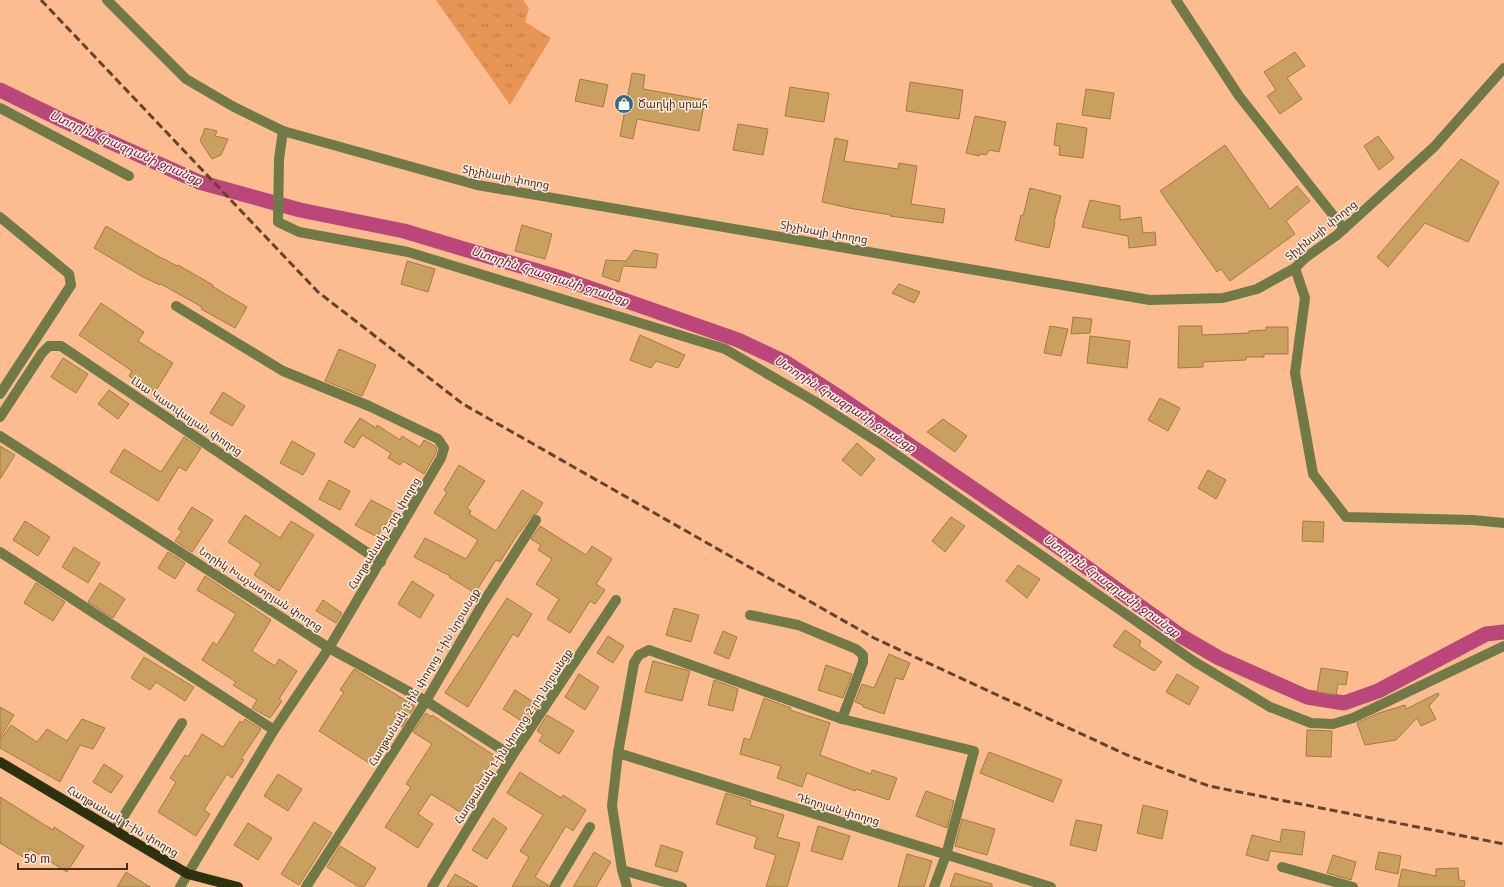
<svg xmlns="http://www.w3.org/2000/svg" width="1504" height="887" font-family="'Fira Sans','Noto Sans Armenian',sans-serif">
<defs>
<pattern id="park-tufts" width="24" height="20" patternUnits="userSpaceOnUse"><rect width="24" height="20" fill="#e89455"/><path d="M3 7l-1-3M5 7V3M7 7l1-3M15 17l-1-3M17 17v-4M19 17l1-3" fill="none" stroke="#be7946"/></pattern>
</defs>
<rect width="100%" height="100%" fill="#fcbc90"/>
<polygon fill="url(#park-tufts)" points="436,0 523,0 529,8 525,22 551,38 510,105"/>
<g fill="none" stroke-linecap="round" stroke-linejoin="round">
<polyline stroke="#bb477a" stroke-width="15" points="0,90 64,121 199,182 300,210 404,231 564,279 738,340 785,362 836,395 1060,548 1181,636 1219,658 1307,697 1344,703 1378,691 1486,634 1504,632"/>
</g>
<g fill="#caa061" stroke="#a47b3d">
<polygon points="1295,52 1305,66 1287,78 1302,99 1280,114 1267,96 1276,90 1264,72"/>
<polygon points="632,73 645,75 643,89 705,100 699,131 637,119 633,139 620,136"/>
<polygon points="580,79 608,85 603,107 575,101"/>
<polygon points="910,82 963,90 959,119 906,111"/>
<polygon points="790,87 829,93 824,122 785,116"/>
<polygon points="1086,89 1114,93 1110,119 1082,115"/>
<polygon points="975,116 1006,122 999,152 990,150 986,155 980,154 979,156 966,153"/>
<polygon points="1057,123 1087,128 1083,158 1059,155 1060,146 1054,145"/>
<polygon points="738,124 768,129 763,155 733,150"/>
<polygon points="205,128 217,131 215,136 228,139 221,155 212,159 200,141"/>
<polygon points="1378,136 1394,158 1379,170 1364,146"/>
<polygon points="835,138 848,141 844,161 898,169 899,163 917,166 911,204 945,209 943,223 890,216 891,215 854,209 822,202"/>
<polygon points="1225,145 1270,209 1297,186 1310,201 1286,221 1295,234 1230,281 1221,269 1217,272 1160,191"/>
<polygon points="1461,159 1499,182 1468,242 1425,223 1388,267 1377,257"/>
<polygon points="1030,188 1061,196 1054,222 1055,223 1049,248 1015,240 1021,215 1023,216"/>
<polygon points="1090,200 1120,206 1120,220 1141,217 1143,233 1155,232 1156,245 1129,248 1128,236 1082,227"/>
<polygon points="522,225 552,234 545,259 515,251"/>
<polygon points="106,226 156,255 177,266 178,265 213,285 212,286 247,307 235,328 201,309 202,307 161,284 160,285 143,277 94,248"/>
<polygon points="634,250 658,254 656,268 623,266 619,282 602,276 606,260 625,261 625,262"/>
<polygon points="407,261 435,269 428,292 401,284"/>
<polygon points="899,284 920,292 914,303 892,293"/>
<polygon points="101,303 144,332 138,341 173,363 155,392 129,376 132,371 79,335"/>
<polygon points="1073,317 1092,319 1090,333 1071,334"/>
<polygon points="1050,326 1068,329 1061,356 1044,353"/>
<polygon points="1179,326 1202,326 1202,335 1249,333 1249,331 1266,330 1266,327 1288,327 1288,354 1264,354 1264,357 1246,357 1246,360 1203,362 1203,367 1178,368"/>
<polygon points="640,335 685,355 678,368 656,361 651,368 630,360"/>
<polygon points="1090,336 1130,341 1127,368 1087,363"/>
<polygon points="339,349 376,365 362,396 325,381"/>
<polygon points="63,358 88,374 76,393 51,377"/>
<polygon points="109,390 129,404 118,419 98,404"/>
<polygon points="223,392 245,406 232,426 210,413"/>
<polygon points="1160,398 1180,408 1168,431 1148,420"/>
<polygon points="360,418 376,428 377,425 400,440 402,436 420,447 424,440 435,446 437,449 435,455 424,474 403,461 400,465 388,458 391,453 362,435 354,448 344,442"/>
<polygon points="943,419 967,436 955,452 927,432"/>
<polygon points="184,437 201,448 186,471 179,467 158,501 110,472 124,449 161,472"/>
<polygon points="292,441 315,454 303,475 280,463"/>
<polygon points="857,443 875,459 861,476 842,460"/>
<polygon points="0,446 15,455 0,479"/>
<polygon points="459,465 485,481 467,508 471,511 469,514 496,531 522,490 543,503 536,514 531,516 520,532 519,532 500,562 496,560 475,593 449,577 450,576 414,557 425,538 466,559 478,540 434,513 447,492 444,490"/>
<polygon points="1208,470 1226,480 1216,499 1198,488"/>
<polygon points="329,480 350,491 340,510 319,499"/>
<polygon points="371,500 394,512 377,537 355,525"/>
<polygon points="192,507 213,520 192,552 175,541 182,531 178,529"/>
<polygon points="245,515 280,538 291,521 314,535 279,591 254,575 261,564 228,542"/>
<polygon points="951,517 965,526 945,552 932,541"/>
<polygon points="25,521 50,537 38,556 13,540"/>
<polygon points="1303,521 1324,522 1323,542 1302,541"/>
<polygon points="540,526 586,555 592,546 612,559 596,584 605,590 595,604 590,601 570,633 547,619 559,599 536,584 552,559 538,550 541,545 531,539"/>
<polygon points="74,547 100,563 88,583 62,567"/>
<polygon points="168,552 185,563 175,579 158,568"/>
<polygon points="1018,565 1040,579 1027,598 1006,581"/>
<polygon points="205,576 271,620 252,651 275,666 279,659 297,671 279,699 282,701 270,718 252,708 257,700 233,685 236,682 202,660 213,642 217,645 236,614 197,590"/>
<polygon points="412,581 434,595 420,618 398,604"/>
<polygon points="36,583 65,602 53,621 24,603"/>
<polygon points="100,583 125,599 113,618 88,602"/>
<polygon points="507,598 532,614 518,637 513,634 468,707 445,693"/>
<polygon points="323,600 342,613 336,623 316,611"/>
<polygon points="674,608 699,615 691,642 666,635"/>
<polygon points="1125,630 1141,641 1139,646 1162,662 1154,671 1113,646"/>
<polygon points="723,631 737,637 729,659 714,653"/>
<polygon points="608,636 624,646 613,663 597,653"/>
<polygon points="889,654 910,663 903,680 896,678 884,714 863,707 863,705 855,702 862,684 874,688"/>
<polygon points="144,657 194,687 185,701 156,682 150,690 131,678"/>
<polygon points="653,661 690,671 682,701 645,692"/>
<polygon points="826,665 852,674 843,698 818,690"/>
<polygon points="1321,668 1348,672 1346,685 1338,684 1336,695 1317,692"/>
<polygon points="354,669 415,706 402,727 394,722 369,763 319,731 344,692 340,690"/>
<polygon points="579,674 599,687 585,710 565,697"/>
<polygon points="1177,674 1199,687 1189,705 1166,692"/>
<polygon points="714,680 738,689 733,711 708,705"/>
<polygon points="515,690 538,705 526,724 503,709"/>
<polygon points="1438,693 1439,695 1429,706 1436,719 1421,726 1417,718 1396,740 1365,745 1357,723 1376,714 1405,705 1406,709"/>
<polygon points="764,698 791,708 790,710 830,723 820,755 871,774 872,770 897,778 889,800 856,789 855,791 807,773 802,787 777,778 781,766 740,754 744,738 750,740"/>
<polygon points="0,707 14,715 0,738"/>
<polygon points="426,713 431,717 432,715 495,756 460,812 431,794 418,814 433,824 418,848 385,827 411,787 406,784 432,744 413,732"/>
<polygon points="547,715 574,731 559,754 539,741 543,735 537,731"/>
<polygon points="82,719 105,728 93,749 80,745 60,782 0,748 0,740 11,725 37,742 47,729 67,741"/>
<polygon points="245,719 261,729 241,759 244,760 232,778 227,774 204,810 210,814 196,836 158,812 176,782 170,778 185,755 188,757 202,734 223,747 240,721 242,723"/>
<polygon points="1307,730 1332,731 1331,757 1306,756"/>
<polygon points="989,752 1062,780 1053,802 980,773"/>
<polygon points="104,764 123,776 111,793 93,782"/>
<polygon points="520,772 561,798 563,795 586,810 573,831 566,826 535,877 548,885 548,887 512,887 529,857 520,851 543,815 507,793"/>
<polygon points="278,774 302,789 288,811 264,796"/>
<polygon points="926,791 954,801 947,828 916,816"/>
<polygon points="726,793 751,801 750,805 784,815 777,837 800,843 787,887 766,887 776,855 754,848 757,837 716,824"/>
<polygon points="0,797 53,830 54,827 84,846 67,872 30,849 25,858 0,843"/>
<polygon points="1143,805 1168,811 1162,839 1137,833"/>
<polygon points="493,818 507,828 487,859 472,850"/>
<polygon points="962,819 995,829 987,855 955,846"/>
<polygon points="1076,820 1102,825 1096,851 1070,845"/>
<polygon points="314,822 332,833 299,885 281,874"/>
<polygon points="248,823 272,838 258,860 234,845"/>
<polygon points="818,826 850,836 842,860 811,851"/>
<polygon points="1282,829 1305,832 1302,855 1270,851 1268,861 1246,855 1252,835 1280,842"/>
<polygon points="661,845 683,852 677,872 655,866"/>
<polygon points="340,846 376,868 364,887 359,887 327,867"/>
<polygon points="594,852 611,862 596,887 573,887"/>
<polygon points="1379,852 1401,856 1398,874 1375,869"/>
<polygon points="907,854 932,861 924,887 898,887"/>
<polygon points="1333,855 1356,862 1351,880 1327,873"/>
<polygon points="1458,868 1459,880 1465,881 1464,887 1398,887 1402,869 1436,876 1436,869"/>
<polygon points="126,872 150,887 117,887"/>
<polygon points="955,873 992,884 992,887 950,887"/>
<polygon points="455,874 478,887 447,887"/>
</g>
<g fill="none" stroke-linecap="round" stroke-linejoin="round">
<g stroke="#717947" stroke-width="10">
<polyline points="107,0 186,79 234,107 283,131 477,185 1150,300 1223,298 1257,289 1295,268 1305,258 1337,235 1434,147 1504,68"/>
<polyline points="1176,0 1239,96 1344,229"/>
<polyline points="0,108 129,176"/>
<polyline points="283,131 279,159 278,222 299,232 408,252 725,349 814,401 881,444 1195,662 1270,707 1311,723 1333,724 1353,718 1504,646"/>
<polyline points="0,217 69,274 71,285 0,394"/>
<polyline points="1295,268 1305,298 1295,373 1313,474 1346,517 1473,520 1504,523"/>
<polyline points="176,306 283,371 369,406 438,439 444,448 441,458 329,648 274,730 180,887"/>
<polyline points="0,417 42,353 49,346 61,346 381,562"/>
<polyline points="0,436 329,648 426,701 512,756"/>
<polyline points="0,552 274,730"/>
<polyline points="750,615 798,625 856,649 863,655 863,662 842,719"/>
<polyline points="618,753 1051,887"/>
<polyline points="115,830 182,723"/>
<polyline points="1282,867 1353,887"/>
<polyline points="622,870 682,887"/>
<polyline points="306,887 426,701 483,603 536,520"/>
<polyline points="432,887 512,756 616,600"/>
<polyline points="554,887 590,827"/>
<polyline points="627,887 622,870 612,806 618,753 634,663 639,655 649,650 842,719 974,751 946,855 934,887"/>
</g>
<polyline stroke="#2c310e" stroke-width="10" points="0,762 188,874 238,887"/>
<polyline stroke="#63442d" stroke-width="3" stroke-dasharray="8 4" stroke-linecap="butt" points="41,0 318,292 463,404 874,638 1127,755 1209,786 1504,844"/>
</g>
<defs>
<g id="shop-disc" transform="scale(1)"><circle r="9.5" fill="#346784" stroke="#fde9db"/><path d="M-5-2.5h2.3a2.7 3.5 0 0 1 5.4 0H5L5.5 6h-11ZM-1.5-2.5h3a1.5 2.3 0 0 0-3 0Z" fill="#fff"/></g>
</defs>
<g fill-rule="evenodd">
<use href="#shop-disc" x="624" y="104"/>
</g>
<g text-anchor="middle" stroke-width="3" stroke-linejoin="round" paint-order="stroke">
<g font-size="11" fill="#49301d" stroke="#fde9db" text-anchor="start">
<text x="638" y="108">Ծաղկի սրահ</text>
</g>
<g font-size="11" fill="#49301d" stroke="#fde9db">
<text transform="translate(506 177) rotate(11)" y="4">Տիչինայի փողոց</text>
<text transform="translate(1321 230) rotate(-39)" y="4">Տիչինայի փողոց</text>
<text transform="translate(824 232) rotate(10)" y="4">Տիչինայի փողոց</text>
<text transform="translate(187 416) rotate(34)" y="4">Լևա Կատվալյան փողոց</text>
<text transform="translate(384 533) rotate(-59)" y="4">Հաղթանակ 2-րդ փողոց</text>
<text transform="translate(261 589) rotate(33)" y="4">Նորիկ Խաչատրյան փողոց</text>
<text transform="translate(424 677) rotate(-59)" y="4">Հաղթանակ 1-ին փողոց 1-ին նրբանցք</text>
<text transform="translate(513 736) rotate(-57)" y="4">Հաղթանակ 1-ին փողոց 2-րդ նրբանցք</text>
<text transform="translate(838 809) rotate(17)" y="4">Դեղոյան փողոց</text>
<text transform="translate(123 821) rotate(31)" y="4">Հաղթանակ 1-ին փողոց</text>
</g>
<g font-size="12" font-style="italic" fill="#661a3d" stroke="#fde9db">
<text transform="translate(126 148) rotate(24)" y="4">Ստորին Հրազդանի ջրանցք</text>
<text transform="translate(550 276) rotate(18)" y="4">Ստորին Հրազդանի ջրանցք</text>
<text transform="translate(845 404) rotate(33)" y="4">Ստորին Հրազդանի ջրանցք</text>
<text transform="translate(1112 586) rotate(36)" y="4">Ստորին Հրազդանի ջրանցք</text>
</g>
</g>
<path d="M18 863v6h109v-6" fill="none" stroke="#49301d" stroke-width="2"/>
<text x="24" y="863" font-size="12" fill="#49301d" stroke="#fde9db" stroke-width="3" paint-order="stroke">50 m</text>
</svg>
